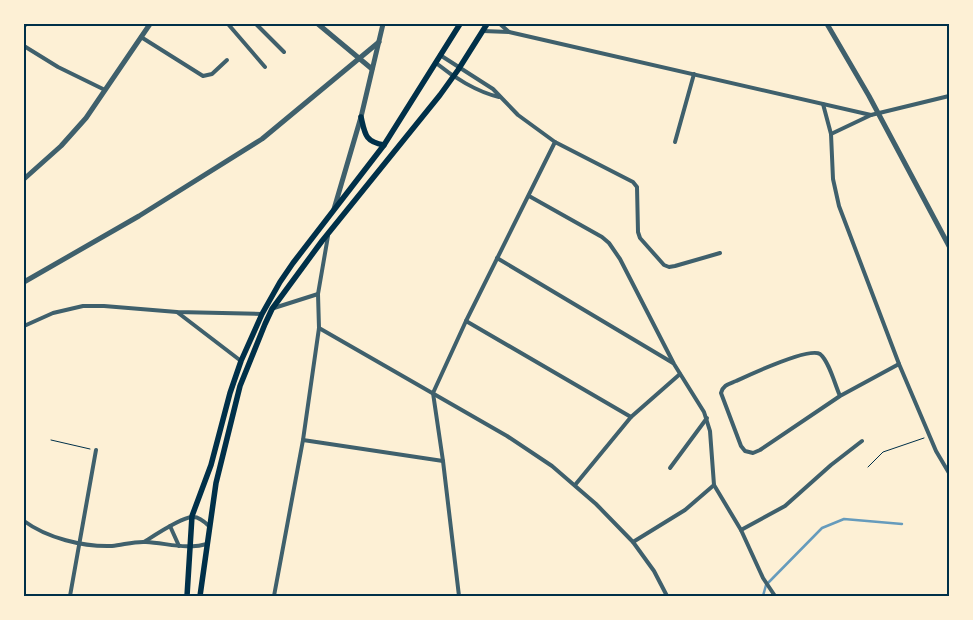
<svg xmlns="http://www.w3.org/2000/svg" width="973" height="620" font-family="Merriweather,serif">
<rect width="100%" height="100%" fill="#fdf0d5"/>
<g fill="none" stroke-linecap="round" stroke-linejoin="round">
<polyline stroke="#669bbc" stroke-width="2.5" points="763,596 766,585 822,528 844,519 902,524"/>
<g stroke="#003049" stroke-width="1">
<polyline points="51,440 90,449"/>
<polyline points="868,467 883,452 924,438"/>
</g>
<g stroke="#3f606c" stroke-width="4">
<polyline points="228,24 265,67"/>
<polyline points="256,24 284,52"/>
<polyline points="500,24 509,32"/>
<polyline points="24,26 26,24"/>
<polyline points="483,31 509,32 871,115"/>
<polyline points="141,37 203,76 212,74 227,60"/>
<polyline points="24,46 58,67 105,90"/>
<polyline points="440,55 493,89 518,115 555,142 633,182 637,187 638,232 640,238 664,265 669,267 675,266 720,253"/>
<path d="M436 63C453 77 477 92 499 97"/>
<polyline points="823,104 831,134 833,179 839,206 899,364 936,451 949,473"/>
<polyline points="831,134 871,115 949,96"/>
<polyline points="675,142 694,74"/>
<polyline points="529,196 602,237 609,243 620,259 674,364 704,412 710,431 714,485 741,530 763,578 775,596"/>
<polyline points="497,258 673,363"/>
<polyline points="274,308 318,294"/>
<polyline points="177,312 241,361"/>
<polyline points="466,321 631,417"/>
<polyline points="24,326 53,313 83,306 104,306 177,312 262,314"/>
<polyline points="319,328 507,436 552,466 596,504 633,542 654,571 667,596"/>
<path d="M840 396C835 385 829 361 820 354 809 347 749 375 736 381 729 384 723 385 721 393L741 446 745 451 753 453 760 450 840 396 899 364"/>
<polyline points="303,440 443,461"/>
<polyline points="670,468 707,418"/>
<polyline points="575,485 631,417 680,374"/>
<path d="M24 521C47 538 83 547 112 546 123 545 135 541 146 542 166 543 188 550 207 544"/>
<polyline points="170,526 179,546"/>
<polyline points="741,530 785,506 831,465 862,441"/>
<path d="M144 542C155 535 180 518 192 517 198 516 205 522 209 526"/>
<polyline points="633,542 685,510 714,485"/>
<polyline points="70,596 96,450"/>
<polyline points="274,596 303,440 319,328 318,294 328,236"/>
<polyline points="459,596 443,461 433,393 466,321 555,142"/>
</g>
<g stroke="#3f606c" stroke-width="5">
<polyline points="318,24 372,69"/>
<polyline points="827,24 869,96 949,246"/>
<polyline points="24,179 61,146 86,118 150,24"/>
<polyline points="334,209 361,117 383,24"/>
<polyline points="24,282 139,216 262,139 379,42"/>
</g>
<g stroke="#003049" stroke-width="5.5">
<path d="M361 117C365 134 365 142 384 145"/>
<polyline points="187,596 192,516 211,465 230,393 241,361 262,314 280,282 293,263 384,145 460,24"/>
<polyline points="200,596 216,483 240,386 265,324 272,309 322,241 440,95 458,70 487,24"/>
</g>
</g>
<rect width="973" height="620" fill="none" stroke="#fdf0d5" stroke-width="50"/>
<rect x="25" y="25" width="923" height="570" fill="none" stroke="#003049" stroke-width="2"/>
</svg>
